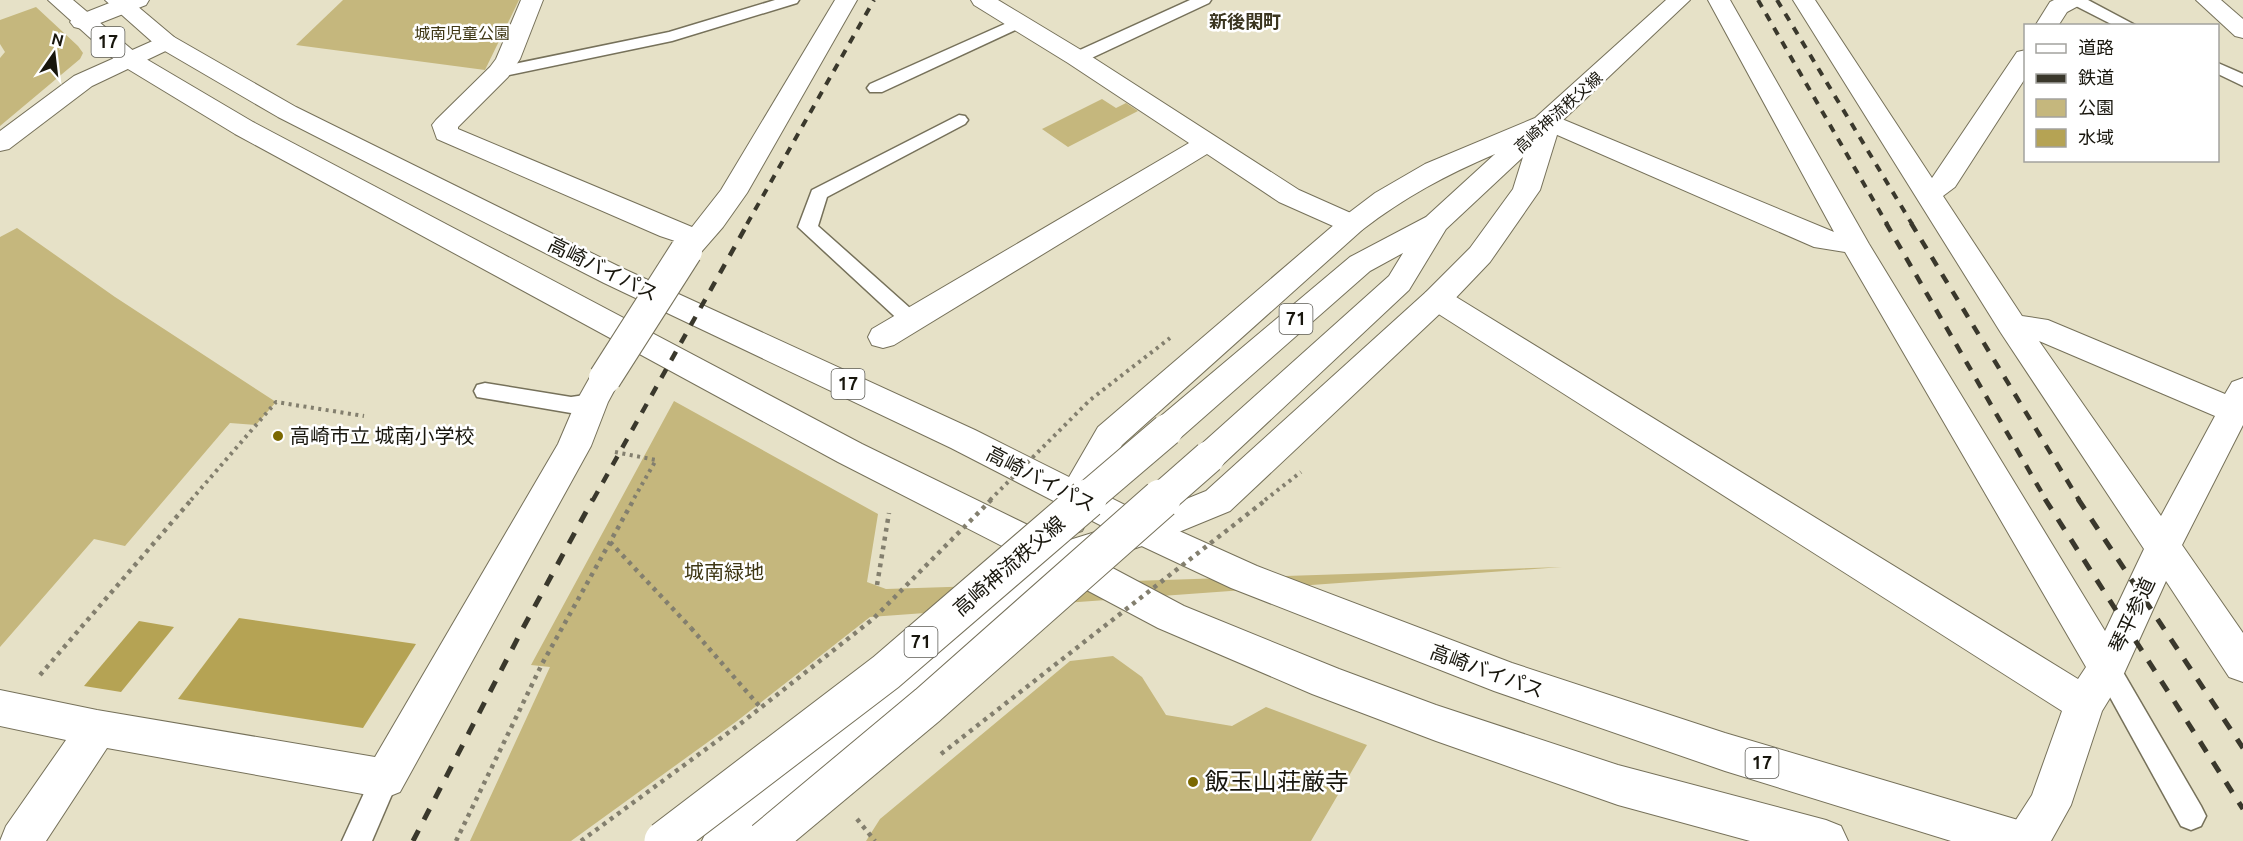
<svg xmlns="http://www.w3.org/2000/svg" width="2243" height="841" font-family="Ubuntu,'Noto Sans JP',sans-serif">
<rect width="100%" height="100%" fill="#e6e1c7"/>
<g fill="#c5b77d">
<polygon points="343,0 519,0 485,70 296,45"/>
<polygon points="36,7 78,46 83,53 80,59 0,126 0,58 5,52 0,44 0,20"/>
<polygon points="1102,99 1116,108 1126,103 1138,111 1068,147 1042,129"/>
<polygon points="17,228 115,297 276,402 256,425 230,423 125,546 94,539 0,647 0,237"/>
<polygon points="674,401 878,514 867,582 886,589 1562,567 870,617 737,721 571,841 470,841 550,667 531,665"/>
<polygon points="1113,656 1142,677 1166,715 1232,726 1266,707 1367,745 1311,841 866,841 880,819 1070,661"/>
</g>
<g fill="#b5a354">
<polygon points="239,618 416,644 363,728 178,699"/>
<polygon points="139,621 174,627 121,692 84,686"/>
</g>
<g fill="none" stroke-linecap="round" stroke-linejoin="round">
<g stroke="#76715a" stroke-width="3">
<g id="service">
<polygon points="775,0 799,0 797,3 672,41 499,77 491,72 499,67 669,32"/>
<polygon points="1190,0 1211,0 1209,3 1083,62 1077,63 1069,58 1071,54"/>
<polygon points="2068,0 2088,0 2137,26 2115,26 2070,3"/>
<polygon points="1018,18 1026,23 1024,26 882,92 870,92 867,88 870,84"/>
<polygon points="2218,63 2243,74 2243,86 2218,74"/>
<polygon points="959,115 965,116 968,120 965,124 827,197 818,226 919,316 922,321 919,326 912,328 905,326 798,227 812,190"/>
<polygon points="485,383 571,397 592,394 600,396 603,402 600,408 571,413 477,397 474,391 477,385"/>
<polygon points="2107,656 2116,660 2201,806 2206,816 2201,826 2191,830 2181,826 2094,668 2098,660"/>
<polygon points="385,765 395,769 399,778 372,841 342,841 375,769"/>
</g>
</g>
<g stroke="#76715a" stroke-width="2">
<g id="minor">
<polygon points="521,0 543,0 520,59 508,77 458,127 458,129 692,227 721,190 835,0 857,0 747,193 723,227 696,258 686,260 676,258 672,251 678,242 660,236 437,139 432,125 436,120 490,67 496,59"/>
<polygon points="971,0 998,0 1086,53 1299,190 1362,218 1366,224 1362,230 1352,233 1342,230 1279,202 1207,154 894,345 883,348 872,345 868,337 872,329 1189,143 1068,63 974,5"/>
<path d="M1708 0H1730L1869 244 2105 631 2144 549 2001 333 1793 0H1815L1932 178 2017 52 2026 50V77L1955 187 1943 196 2022 316 2048 320 2225 394 2232 382 2243 378V425L2182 545 2243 633V682L2229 677 2166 581 2121 680 2102 711 2071 805 2051 841H2005L2012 826 2032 795 2062 711 1426 306 1422 299 1426 292 1437 289 1448 292 2078 679 2086 667 1845 252 1814 247 1539 127 1535 122 1539 117 1548 114 1557 117 1834 232ZM2039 341 2215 416 2161 516Z"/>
<polygon points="2054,0 2083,0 2080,5 2067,12 2058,26 2035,26 2050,2"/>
<polygon points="2196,0 2221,0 2243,19 2243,38 2235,36"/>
<polygon points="605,366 616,370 621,378 608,402 591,446 400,792 385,798 107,748 46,841 0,841 6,826 66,740 0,726 0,690 97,710 375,757 558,444 576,402 594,370"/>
</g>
</g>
<g stroke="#76715a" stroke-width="2">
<g id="tertiary">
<polygon points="117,0 149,0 146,5 90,27 82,29 74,27 70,22 74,17"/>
<polygon points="166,35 174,37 178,42 174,47 92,86 9,149 0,151 0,131 74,76"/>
</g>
</g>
<g stroke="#76715a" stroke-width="2">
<path id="primary" d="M1666 0H1690L1561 122 1540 190 1490 262 1448 306 1230 511 1157 541 1073 569 807 792 755 841H702L709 826 777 764 1047 547 1134 520 1206 491 1426 292 1470 248 1513 189 1523 157 1446 229 1409 290 1221 466 1209 470 1197 466 1192 457 1197 448 1389 276 1403 253 1370 271 1179 439 1167 442 1155 439 1150 430 1155 421 1350 257 1426 217 1495 154C1446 175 1405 197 1362 230L1122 445 1092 497 1087 521 1082 531 1069 535 1056 531 1051 521 1058 496 1098 427 1342 218 1375 193 1425 164 1535 118Z"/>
</g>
<g stroke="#76715a" stroke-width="2">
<g id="trunk">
<polygon points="48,0 73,0 136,53 253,122 862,444 1073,547 1184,606 1339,669 1436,705 1618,765 1826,820 1841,826 1848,841 1750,841 1618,805 1436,741 1312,694 1158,628 1047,569 838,462 235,134 118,63"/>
<polygon points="105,0 130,0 174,37 296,107 624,269 975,430 1157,521 1257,566 1512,663 1725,733 2018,820 2033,826 2040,841 1951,841 1725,771 1494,691 1231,588 1131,541 951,448 604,283 278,117 158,47"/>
</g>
</g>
<g stroke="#837f6e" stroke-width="4" stroke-dasharray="3 4.5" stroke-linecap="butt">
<polyline points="615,452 656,460 633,500"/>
<polyline points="191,500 276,402 364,416"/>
</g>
<g stroke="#837f6e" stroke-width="4.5" stroke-dasharray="4 5" stroke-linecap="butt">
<polyline points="610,542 691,628"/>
<polyline points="877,585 889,513"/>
<polyline points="40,675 192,499"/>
<polyline points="456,841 542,664 634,499"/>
</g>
<use href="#service" fill="#fff" fill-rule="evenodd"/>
<use href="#minor" fill="#fff" fill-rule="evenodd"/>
<use href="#tertiary" fill="#fff" fill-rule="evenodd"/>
<use href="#primary" fill="#fff" fill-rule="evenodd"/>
<use href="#trunk" fill="#fff" fill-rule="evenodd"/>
<g stroke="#3a382c" stroke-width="4" stroke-dasharray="8 8" stroke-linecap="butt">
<polyline points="1758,0 1887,224"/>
<polyline points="1777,0 1912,224"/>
<polyline points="747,224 874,0"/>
</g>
<g stroke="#3a382c" stroke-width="4.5" stroke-dasharray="10 10" stroke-linecap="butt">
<polyline points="1886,223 2046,500"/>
<polyline points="1911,223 2079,500"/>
<polyline points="593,500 748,223"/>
</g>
<g stroke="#3a382c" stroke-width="5" stroke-dasharray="12 12" stroke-linecap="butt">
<polyline points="2045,499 2243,809"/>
<polyline points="2078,499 2243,748"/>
<polyline points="413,841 523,628 593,499"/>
</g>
<g stroke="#76715a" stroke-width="34" stroke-linecap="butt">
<polyline id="minor-bridge" points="605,378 686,251"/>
</g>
<g stroke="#76715a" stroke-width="34" stroke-linecap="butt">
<g id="primary-bridge-far1">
<polyline points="1085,500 1167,430"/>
<polyline points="1160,500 1209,457"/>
</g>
</g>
<g stroke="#76715a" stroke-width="41" stroke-linecap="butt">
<g id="primary-bridge">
<polyline points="664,841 886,672 1087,499"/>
<polyline points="765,841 928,705 1161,499"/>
</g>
</g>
<g stroke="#837f6e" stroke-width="4" stroke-dasharray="3 4.5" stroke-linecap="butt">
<polyline points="990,500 1090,400 1170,338"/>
<polyline points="1265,500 1301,472"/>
</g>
<g stroke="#837f6e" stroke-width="4.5" stroke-dasharray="4 5" stroke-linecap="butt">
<polyline points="691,628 762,709"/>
<polyline points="941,754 1267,499"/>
<polyline points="857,819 875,841"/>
<polyline points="581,841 740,724 873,619 992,499"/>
</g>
<use href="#minor-bridge" stroke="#fff" stroke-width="32"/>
<use href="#primary-bridge-far1" stroke="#fff" stroke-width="32"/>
<use href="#primary-bridge" stroke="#fff" stroke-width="39"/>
</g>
<g fill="#7b6800" stroke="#fff" stroke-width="2">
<circle cx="278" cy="436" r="6"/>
<circle cx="1193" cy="782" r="6"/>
</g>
<g text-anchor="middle" stroke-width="5" stroke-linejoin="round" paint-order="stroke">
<g font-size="16" fill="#3f3714" stroke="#fff">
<text x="462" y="39">城南児童公園</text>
</g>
<g font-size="16" fill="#18160d" stroke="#fff">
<text transform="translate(1558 112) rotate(-42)" y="6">高崎神流秩父線</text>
</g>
<g font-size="18" font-weight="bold" fill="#3b3621" stroke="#fff">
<text x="1245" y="28">新後閑町</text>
</g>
<g fill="#fff" stroke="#5d5c56" stroke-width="1.5">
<rect x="91.5" y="27" width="33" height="30" rx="4.5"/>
<rect x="1279.5" y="304" width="33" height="30" rx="4.5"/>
<rect x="831.5" y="369" width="33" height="30" rx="4.5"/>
<rect x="904.5" y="627" width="33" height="30" rx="4.5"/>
<rect x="1745.5" y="748" width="33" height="30" rx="4.5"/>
</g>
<g font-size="18" font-weight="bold" fill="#18160d">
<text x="108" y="48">17</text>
<text x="1296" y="325">71</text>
<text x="848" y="390">17</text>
<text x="921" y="648">71</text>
<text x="1762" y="769">17</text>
</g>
<g font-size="20" fill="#18160d" stroke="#fff">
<text transform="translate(603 269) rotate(26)" y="7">高崎バイパス</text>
<text transform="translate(1041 479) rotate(27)" y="7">高崎バイパス</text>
<text transform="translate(1009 566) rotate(-41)" y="7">高崎神流秩父線</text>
<text transform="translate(2132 615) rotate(-65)" y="7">琴平参道</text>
<text transform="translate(1487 671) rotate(20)" y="7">高崎バイパス</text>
</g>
<g font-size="20" fill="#18160d" stroke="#fff" text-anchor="start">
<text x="290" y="443">高崎市立 城南小学校</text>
</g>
<g font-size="20" fill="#3f3714" stroke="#fff">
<text x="724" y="579">城南緑地</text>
</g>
<g font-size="24" fill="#18160d" stroke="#fff" text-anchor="start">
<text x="1205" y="790">飯玉山荘厳寺</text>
</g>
</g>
<rect x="2024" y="24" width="195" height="138" fill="#ffffff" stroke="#a3a29e" stroke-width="1.5"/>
<rect x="2036" y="44" width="30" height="9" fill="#ffffff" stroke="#a3a29e" stroke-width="1.5"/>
<text x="2078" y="54" font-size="18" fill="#18160d">道路</text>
<rect x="2036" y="74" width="30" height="9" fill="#3a382c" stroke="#a3a29e" stroke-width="1.5"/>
<text x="2078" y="84" font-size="18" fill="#18160d">鉄道</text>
<rect x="2036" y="99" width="30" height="18" fill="#c5b77d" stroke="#a3a29e" stroke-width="1.5"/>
<text x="2078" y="114" font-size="18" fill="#18160d">公園</text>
<rect x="2036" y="129" width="30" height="18" fill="#b5a354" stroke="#a3a29e" stroke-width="1.5"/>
<text x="2078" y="144" font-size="18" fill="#18160d">水域</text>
<g transform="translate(54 54) rotate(14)" stroke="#ffffff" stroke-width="4.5" paint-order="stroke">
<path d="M0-4.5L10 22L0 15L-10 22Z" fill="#18160d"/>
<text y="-9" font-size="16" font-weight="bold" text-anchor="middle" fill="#18160d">N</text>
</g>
</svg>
